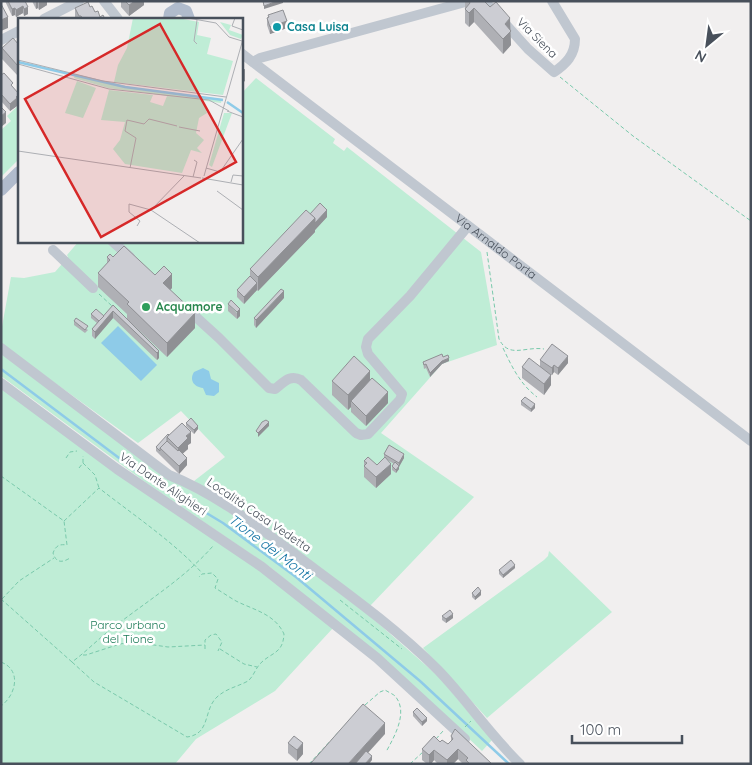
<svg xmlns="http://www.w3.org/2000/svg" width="752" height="765" font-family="Quicksand,sans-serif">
<rect width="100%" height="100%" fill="#f1efef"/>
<g fill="#bfedd6">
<polygon points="256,78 335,139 333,143 344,151 347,147 481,252 497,345 442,364 381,433 474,497 370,606 194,481 225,457 181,411 138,443 1,344 1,332 11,277 24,278 55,272 68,257 67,255 79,241 241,241 241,94"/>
<polygon points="19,105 19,159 1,177 1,130 11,121 7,116"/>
<polygon points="1,352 267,539 370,616 439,677 492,740 482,751 394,668 270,567 145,482 1,376"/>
<polygon points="1,385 267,575 333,628 275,691 196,739 175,764 1,764"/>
<polygon points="549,551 612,612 487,718 423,648 544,560 548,556"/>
</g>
<g fill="#8ecbe8">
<polygon points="118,326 157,365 141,381 101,343"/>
<path d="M203 368 209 371 211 379 219 383V392L214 396 206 395 203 388C194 387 189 380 194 372Z"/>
</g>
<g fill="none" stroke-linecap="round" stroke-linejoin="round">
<polyline stroke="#8ecbe8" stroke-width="2.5" points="1,369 135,470 223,523 296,577 420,681 509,764"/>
<g stroke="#79c9ab" stroke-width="1" stroke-dasharray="4 2.5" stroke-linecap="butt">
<polyline points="560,77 633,136 751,221"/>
<path d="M487 252 499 339C509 359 525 346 544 349"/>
<polyline points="99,294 112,306"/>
<path d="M503 348C512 367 520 384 537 397"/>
<polyline points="66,458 70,452 77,451"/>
<polyline points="83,463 95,475 99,488"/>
<polyline points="79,468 83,463 83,456"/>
<path d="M1 476 64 521 67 545C60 544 56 545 53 553 56 563 62 563 70 558"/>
<path d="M64 521 99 488C132 514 174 542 202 573"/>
<path d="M1 599 72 662C87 651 99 638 114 627 147 601 185 578 213 546"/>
<polyline points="2,599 19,581 54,558"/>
<polyline points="340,600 402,649"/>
<polyline points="205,649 205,640 211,635 216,634 222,642 218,651"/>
<polyline points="220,649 244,664 257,667"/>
<polyline points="83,655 86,655 120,644 133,642 168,647 205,645"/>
<path d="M1 662C22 670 16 695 1 706"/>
<path d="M72 662 94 682 187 737C211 734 203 710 217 697 227 688 237 687 248 681 253 677 255 670 259 665 270 652 283 655 284 634 275 614 254 610 236 601 229 597 222 592 215 588L218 579 212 573 202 574 199 577"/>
<path d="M365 705 380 692 385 690C388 692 393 694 395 696 409 712 394 737 386 752"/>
<polyline points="465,727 471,721"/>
<polyline points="436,739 443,731"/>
<polyline points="309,764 358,711"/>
<polyline points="410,764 424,751"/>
</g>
<g stroke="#c0c7d0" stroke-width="10">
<polyline points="104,1 118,19"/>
<path d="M481 1 490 7 528 49 554 72C566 64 575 55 575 39L552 1"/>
<polyline points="44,19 79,1"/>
<polyline points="1,40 19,31"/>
<path id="s1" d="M241 53 751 441"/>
<polyline points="253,62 260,58 469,1"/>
<polyline points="112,241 130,257"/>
<polyline points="53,250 93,288"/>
<path d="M186 308 219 338 269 388 275 389C284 382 290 374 301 380L356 433 361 435 368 434 400 400 402 394 368 354 366 347 368 339 410 296 468 226"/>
<path d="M1 348 169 475C217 494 258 527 300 558 347 593 396 628 438 670 467 700 490 735 520 764"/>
<polyline points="1,383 117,469 262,567 377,658 465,739"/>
</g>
<g stroke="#b0bbcc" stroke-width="12">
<polyline points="169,19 170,13 178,8 186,11 189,19"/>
<polyline points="1,190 19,172"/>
</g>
</g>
<g fill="#afb0b5">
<polygon points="5,1 25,1 28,14 24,16 23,13 16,17 15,15 12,16"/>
<polygon points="32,1 47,1 47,5 39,10 38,8 36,9"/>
<polygon points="121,1 144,1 144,5 129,16 121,7"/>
<polygon points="465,1 484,1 510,30 511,45 503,54 474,22 469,27 465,23"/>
<polygon points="90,7 100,17 105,19 75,19 75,8"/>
<polygon points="268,15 287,28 270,34 267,25 267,18 268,17"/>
<polygon points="19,45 19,76 18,76 2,59 2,48"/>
<polygon points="1,75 19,94 19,102 17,103 17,106 10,111 1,101"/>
<polygon points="310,214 327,217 315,230 315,232 258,291 257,290 244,304 237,297 237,290 250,276 250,269"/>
<polygon points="107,257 113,257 155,275 172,288 170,290 195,328 167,357 127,319 127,314 98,287 98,273 107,264"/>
<polygon points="284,298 256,328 254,325 254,318"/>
<polygon points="228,304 240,316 237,319 228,311"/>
<polygon points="113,305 159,351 159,358 157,360 113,318 95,339 92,336 92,329 97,323 91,318 91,314 104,316"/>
<polygon points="74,321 88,330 85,333 74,325"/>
<polygon points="443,357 449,361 442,364 430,377 426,368 424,369 423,362"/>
<polygon points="540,360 568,363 558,375 554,372 552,375 551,375 551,385 544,395 522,378 522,367 540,366"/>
<polygon points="370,380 388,403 366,426 351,412 351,407 348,410 332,395 332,381"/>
<polygon points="521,401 535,408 531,412 521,405"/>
<polygon points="186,423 198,429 194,434 186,426"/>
<polygon points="169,435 191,443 188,445 188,449 183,453 187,465 179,474 156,451 156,447"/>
<polygon points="384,454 404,458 399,466 399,469 396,473 392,470 392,466 394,464 386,459 391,474 376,488 364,477 364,461 377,465 384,458"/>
<polygon points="261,519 269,522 265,526 261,522"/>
<polygon points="515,568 503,578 499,574 499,570"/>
<polygon points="472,593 481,595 475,600 472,597"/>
<polygon points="442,616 453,618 446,623 442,620"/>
<polygon points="413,712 427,721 422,726 413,716"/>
<polygon points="451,736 492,764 463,764 458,759 453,764 438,764 434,760 431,764 427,764 422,760 422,749 440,742 448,744 451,741"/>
<polygon points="288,743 303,754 297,761 288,753"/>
</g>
<g fill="#8f9094">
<polygon points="38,1 38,8 36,9 36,2"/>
<polygon points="41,1 47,1 47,5 39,10 39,2"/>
<polygon points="135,1 144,1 144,5 129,16 129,5"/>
<polygon points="277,1 283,1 283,3 264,9 264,6"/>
<polygon points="23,6 23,13 16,17 16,10"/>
<polygon points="28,7 28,14 24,16 24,9"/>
<polygon points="15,8 15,15 12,16 12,9"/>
<polygon points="474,8 474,22 469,27 469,13"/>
<polygon points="8,17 8,28 1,31 1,20"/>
<polygon points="510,18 511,45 503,54 503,39 505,24"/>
<polygon points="287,21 287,28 270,34 270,27"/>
<polygon points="19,65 19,76 18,76 18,66"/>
<polygon points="245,70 245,81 241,84 241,74"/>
<polygon points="19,95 19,102 17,103 17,106 10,111 10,104"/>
<polygon points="6,112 6,123 1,127 1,116"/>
<polygon points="327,210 327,217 315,230 315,232 258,291 258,277 315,218"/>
<polygon points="172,274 172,288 163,297 163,283"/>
<polygon points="257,283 257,290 244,304 244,297"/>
<polygon points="284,291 284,298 256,328 256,320"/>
<polygon points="240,309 240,316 237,319 237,312"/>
<polygon points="113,311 113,318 95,339 95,332"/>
<polygon points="195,313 195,328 167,357 167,343"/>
<polygon points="159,351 159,358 157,360 157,353"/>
<polygon points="568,356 568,363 558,375 558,368"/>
<polygon points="449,358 449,361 442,364 430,377 430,373 442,361"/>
<polygon points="554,365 554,372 552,375 552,368"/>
<polygon points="370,371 370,385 351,401 351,407 348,410 348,395"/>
<polygon points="551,375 551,385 544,395 544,384"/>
<polygon points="388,392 388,403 366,426 366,416"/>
<polygon points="535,404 535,408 531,412 531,409"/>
<polygon points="269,422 269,426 258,437 258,433"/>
<polygon points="198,426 198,429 194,434 194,430"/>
<polygon points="191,432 191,443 188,445 188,449 178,458 178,448 186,436"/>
<polygon points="404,454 404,458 399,467 399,463"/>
<polygon points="187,458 187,465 179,474 179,466"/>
<polygon points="391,464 391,474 376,488 376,477"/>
<polygon points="399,466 399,469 396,473 396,470"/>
<polygon points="269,518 269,522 265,526 265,523"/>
<polygon points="515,565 515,568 503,578 503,575"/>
<polygon points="481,591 481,595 475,600 475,597"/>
<polygon points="453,614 453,618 446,623 446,619"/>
<polygon points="427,718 427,721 422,726 422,722"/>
<polygon points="385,723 385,734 358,764 348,764"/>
<polygon points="303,743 303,754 297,761 297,750"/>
<polygon points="458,749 458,759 453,764 447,764 447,760"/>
<polygon points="434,750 434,760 431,764 429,764 429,755"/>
<polygon points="372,756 372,760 369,764 365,764"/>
</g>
<g fill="#cccdd3" stroke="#8f9094">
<polygon points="8,1 25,1 28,7 24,9 23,6 16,10 15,8 12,9"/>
<polygon points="125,1 135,1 129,5"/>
<polygon points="263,1 277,1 264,6"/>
<polygon points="469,1 484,1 490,7 496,2 510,18 505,24 511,31 503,39 474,8 469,13 465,9 470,3"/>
<polygon points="88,2 90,7 92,6 95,12 98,11 100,17 103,15 105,19 83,19 81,16 79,16 75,8"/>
<polygon points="1,4 8,17 1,20"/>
<polygon points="283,10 287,21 270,27 267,18 269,17 268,15"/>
<polygon points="13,38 19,45 19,65 18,66 2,48"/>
<polygon points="241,67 245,70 241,74"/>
<polygon points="4,73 13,83 11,85 19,94 16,97 17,98 10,104 1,94 1,75"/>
<polygon points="1,107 6,112 1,116"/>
<polygon points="320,203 327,210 315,223 315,218 310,214"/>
<polygon points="306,210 315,218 258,277 250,269"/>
<polygon points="124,246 155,275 164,266 172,274 163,283 195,313 167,343 127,304 129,302 98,273 110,260 107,257 110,254 113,257"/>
<polygon points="250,276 257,283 244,297 237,290"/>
<polygon points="281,289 284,291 256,320 254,318"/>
<polygon points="231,300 240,309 237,312 228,304"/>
<polygon points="113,305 159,351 157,353 113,311 95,332 92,329"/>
<polygon points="96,309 104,316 99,321 91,314"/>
<polygon points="76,318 88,326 85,330 74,321"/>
<polygon points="552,344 568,356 558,368 554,365 552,368 540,360"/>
<polygon points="442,354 443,357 448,355 449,358 442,361 430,373 426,364 424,365 423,362"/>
<polygon points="354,356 370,371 348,395 332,381"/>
<polygon points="529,358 551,375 544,384 522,367"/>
<polygon points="372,378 388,392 366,416 351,401"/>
<polygon points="525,397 535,404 531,409 521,401"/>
<polygon points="191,418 198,426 194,430 186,423"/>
<polygon points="266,420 269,422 258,433 256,431 262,422"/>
<polygon points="182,423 191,432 186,436 188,438 178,448 167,437"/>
<polygon points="168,434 169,435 167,437 167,441 160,448 160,451 156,447"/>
<polygon points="167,441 178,451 179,450 187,458 179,466 160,448"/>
<polygon points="389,445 404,454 399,463 384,454"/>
<polygon points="368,457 377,465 385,457 391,464 376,477 364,466 367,463 364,461"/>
<polygon points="395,462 399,466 396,470 392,466"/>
<polygon points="265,514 269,518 265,523 261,519"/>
<polygon points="511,560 515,565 503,575 499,570"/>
<polygon points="478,587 481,591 475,597 472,593"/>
<polygon points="450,610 453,614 446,619 442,616"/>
<polygon points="363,704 385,723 348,764 312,764 311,763"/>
<polygon points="417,708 427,718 422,722 413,712"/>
<polygon points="455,729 492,764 470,764 466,760 468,758 458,749 447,760 434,750 429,755 422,749 434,736 440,742 442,740 448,744 453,739 451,736"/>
<polygon points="294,736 303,743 297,750 288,743"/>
<polygon points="366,751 372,756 365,764 355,764"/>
</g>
<circle fill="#0f9aa8" stroke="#fff" stroke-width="2" cx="277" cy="27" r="5"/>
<circle fill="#2e9e5b" stroke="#fff" stroke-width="2" cx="146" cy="307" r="5"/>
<g text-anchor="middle" stroke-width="5" stroke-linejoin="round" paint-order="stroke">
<g font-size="12" font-weight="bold" fill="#0d838f" stroke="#fff" text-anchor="start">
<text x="287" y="31">Casa Luisa</text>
</g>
<g font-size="12" fill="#48505b" stroke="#fff">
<text transform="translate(537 38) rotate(45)" y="4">Via Siena</text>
<text dy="4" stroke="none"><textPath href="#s1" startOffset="320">Via Arnaldo Porta</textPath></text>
<text transform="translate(163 484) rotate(34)" y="4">Via Dante Alighieri</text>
<text transform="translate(259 515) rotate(34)" y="4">Località Casa Vedetta</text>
</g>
<g font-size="12" font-weight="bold" fill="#27864d" stroke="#fff" text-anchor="start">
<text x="156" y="311">Acquamore</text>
</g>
<g font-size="12" fill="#1b7a56" stroke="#fff">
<text x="128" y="629">Parco urbano<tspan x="128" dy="14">del Tione</tspan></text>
</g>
<g font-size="14" font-style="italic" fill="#1374a4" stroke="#fff">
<text transform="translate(270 547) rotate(37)" y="5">Tione dei Monti</text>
</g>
</g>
<g transform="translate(18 18)">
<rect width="225" height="225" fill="#f1efef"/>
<path d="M115 0H160L181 4 179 17 193 20 189 36 215 43 205 77 96 64 100 47 109 30ZM202 4 213 7 211 12 225 17 223 21 212 17ZM57 57 113 69 204 81 203 85 90 70 56 60ZM59 63 78 70 65 100 47 95ZM91 72 135 77 132 84 145 88 149 78 184 82 189 95 181 100 178 115 186 122 179 130 184 135 173 132 164 155 107 146 95 131 102 122 107 104 83 102ZM206 95H214L194 149 191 147Z" fill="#bfedd6"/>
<path fill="none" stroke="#8ecbe8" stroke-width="2.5" d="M0 44 107 69 205 82M209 84 225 95"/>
<path fill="none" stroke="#adafb4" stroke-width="1" d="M170 0 198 5 211 19 224 23M217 0 214 8 225 12M179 26 176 23 179 2M0 42 85 63 208 79M0 46 91 71 191 82 211 93M209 93 225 99M161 109 182 113M0 133 183 160M112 150 118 120 107 113 109 102 126 106 131 101 159 108M188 150 202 154 225 121M186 158 225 21M175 159 179 144 176 142M184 160 225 167M213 164 215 157 225 158M199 173 225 192M133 192 166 158M119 208 122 203 111 194V186L133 192 182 225"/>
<path fill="#d62828" fill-opacity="0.15" stroke="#d62828" stroke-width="2.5" d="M142 6 218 144 83 219 7 81Z"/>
<rect width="225" height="225" fill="none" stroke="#48505b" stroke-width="2.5"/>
</g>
<rect width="752" height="765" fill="none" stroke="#48505b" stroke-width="5"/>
<g transform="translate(707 45) rotate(209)" stroke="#ffffff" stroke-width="4" paint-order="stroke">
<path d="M0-4L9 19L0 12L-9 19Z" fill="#48505b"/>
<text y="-8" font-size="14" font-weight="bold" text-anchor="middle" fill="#48505b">N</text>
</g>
<path d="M572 735v8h110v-8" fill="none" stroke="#48505b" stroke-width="2.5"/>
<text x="580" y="735" font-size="15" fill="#48505b" stroke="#ffffff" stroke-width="4" paint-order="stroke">100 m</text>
</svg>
